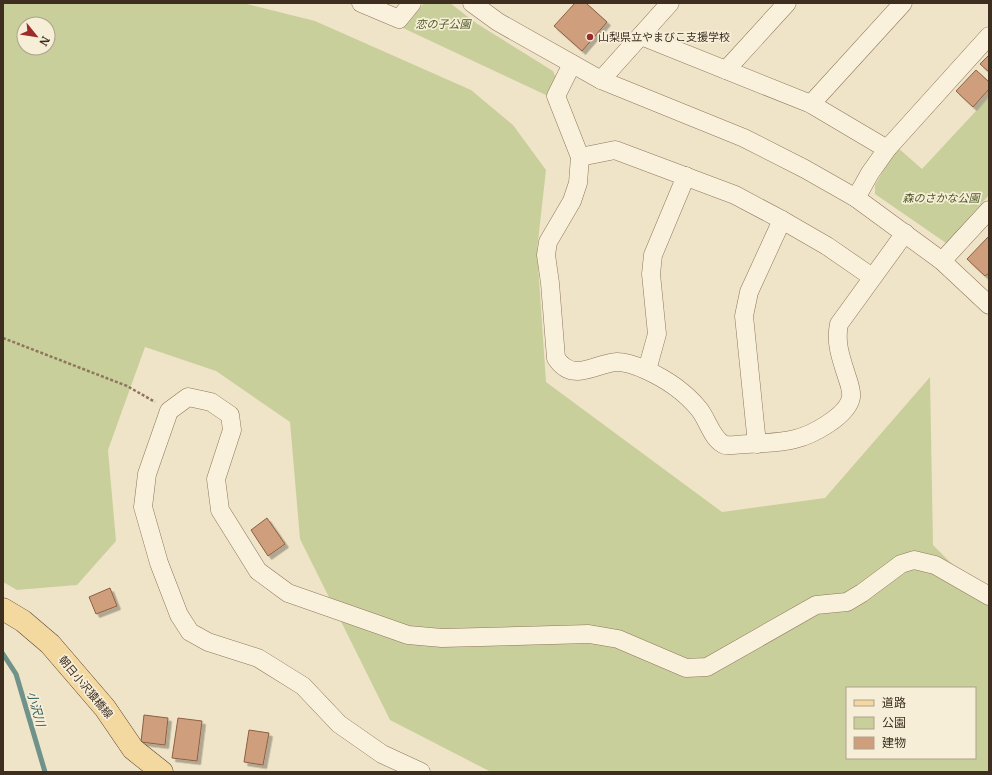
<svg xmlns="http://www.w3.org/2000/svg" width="992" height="775" font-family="Merriweather,'Noto Sans JP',serif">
<defs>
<filter id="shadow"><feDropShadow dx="3.5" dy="3.5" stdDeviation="0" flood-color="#0004"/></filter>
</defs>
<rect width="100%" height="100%" fill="#f0e4c8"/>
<g fill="#c9cf9b" fill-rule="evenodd">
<path d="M3 3H243L315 21 471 90 513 125 546 170 537 250 546 382 722 512 825 498 930 377 933 545 989 601V772H491L390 720 300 539 290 422 216 371 145 347 108 450 116 541 77 585 17 590 3 582ZM24 24H48V48H24ZM847 688H975V758H847Z"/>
<polygon points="424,3 450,3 476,23 553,71 556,78 548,96 403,28"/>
<polygon points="989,97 989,195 946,243 875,194 875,185 897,147 922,169"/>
</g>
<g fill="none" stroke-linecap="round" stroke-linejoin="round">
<polyline stroke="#6f938a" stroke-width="5" points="3,654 16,674 45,772"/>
</g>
<g fill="#cf9f7d" stroke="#8d5f41" filter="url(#shadow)">
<polygon points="575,3 586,3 607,22 582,51 554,26"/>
<polygon points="989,55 989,72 980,64"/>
<polygon points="976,70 989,82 989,89 973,107 956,91"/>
<polygon points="989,236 989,273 985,276 967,259"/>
<polygon points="267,518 285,544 268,556 251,530"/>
<polygon points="110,588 117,606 96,614 89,597"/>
<polygon points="144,715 168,718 165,745 141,742"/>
<polygon points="178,718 202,721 197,761 172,758"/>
<polygon points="249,730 269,733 263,765 244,762"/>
</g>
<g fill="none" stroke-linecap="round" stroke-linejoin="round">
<g stroke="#8d765c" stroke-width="19">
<g id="minor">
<polyline points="361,3 399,19 412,3"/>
<polyline points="472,3 498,22 601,80 744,138 805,169 856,198 942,261 989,305"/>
<polyline points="641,36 811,104 887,149"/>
<path d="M572 64 556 96 580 157 578 183 572 201 548 242 546 255 550 283 556 358C573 384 595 363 617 362 627 362 637 366 646 370 666 379 685 392 699 409 708 420 712 440 725 445 731 446 741 444 747 444 762 443 780 443 795 439 812 435 848 416 851 397 852 391 849 383 847 377 841 358 835 343 839 324L905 233"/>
<polyline points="726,70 787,3"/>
<polyline points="601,80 670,3"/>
<polyline points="811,104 903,3"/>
<polyline points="580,157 615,150 735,195 782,220 827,246 872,277"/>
<polyline points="856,198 870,173 887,149 989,36"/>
<polyline points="942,261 989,210"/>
<polyline points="647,370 657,334 651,274 653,255 686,176"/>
<polyline points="757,444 744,316 749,292 782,220"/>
<polyline points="421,772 382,754 339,724 303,686 258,658 208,642 190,632 179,615 159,563 143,507 147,474 169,411 188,397 211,402 230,415 232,430 216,479 220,510 258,571 288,593 408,635 442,638 589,634 618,639 686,668 707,667 816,605 847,602 862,593 901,564 914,560 935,565 989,596"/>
</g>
</g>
<g stroke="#5b4430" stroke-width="23">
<polyline id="major" points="3,609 23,621 50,644 105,708 133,749 162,772"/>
</g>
<polyline stroke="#8d765c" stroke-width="2.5" stroke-dasharray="3 2" stroke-linecap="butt" points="3,338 127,386 155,402"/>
<use href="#minor" stroke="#faf1dc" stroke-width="18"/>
<use href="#major" stroke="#f3d9a0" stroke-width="22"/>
</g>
<circle fill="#9e2a2b" stroke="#f7eed8" stroke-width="1.5" cx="590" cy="37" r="4"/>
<g text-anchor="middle" stroke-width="3.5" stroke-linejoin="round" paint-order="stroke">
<g font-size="11" font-style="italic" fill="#4d5a26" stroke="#f7eed8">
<text x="443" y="28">恋の子公園</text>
<text x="941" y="202">森のさかな公園</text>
</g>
<g font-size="11" fill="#3d2e20" stroke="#f7eed8" text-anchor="start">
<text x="598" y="41">山梨県立やまびこ支援学校</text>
</g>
<g font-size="11" fill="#3d2e20" stroke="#f7eed8">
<text transform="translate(86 687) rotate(50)" y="4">朝日小沢猿橋線</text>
</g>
<g font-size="12" font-style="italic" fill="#2f5d5a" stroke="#f7eed8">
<text transform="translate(36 709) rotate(74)" y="4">小沢川</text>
</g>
</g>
<rect width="992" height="775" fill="none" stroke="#3d2e20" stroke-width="8"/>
<rect x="846" y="687" width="130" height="72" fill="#f7eed8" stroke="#ada18e"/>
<rect x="854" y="700" width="20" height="6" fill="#f3d9a0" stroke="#ada18e"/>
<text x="882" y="707" font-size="12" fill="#3d2e20">道路</text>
<rect x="854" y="717" width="20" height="12" fill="#c9cf9b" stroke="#ada18e"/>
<text x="882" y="727" font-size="12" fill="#3d2e20">公園</text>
<rect x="854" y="737" width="20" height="12" fill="#cf9f7d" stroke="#ada18e"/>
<text x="882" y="747" font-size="12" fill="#3d2e20">建物</text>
<g transform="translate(36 36) rotate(120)"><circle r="19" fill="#f7eed8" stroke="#ada18e"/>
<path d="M0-3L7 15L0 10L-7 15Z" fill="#9e2a2b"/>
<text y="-6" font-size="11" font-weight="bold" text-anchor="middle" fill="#3d2e20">N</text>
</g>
</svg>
